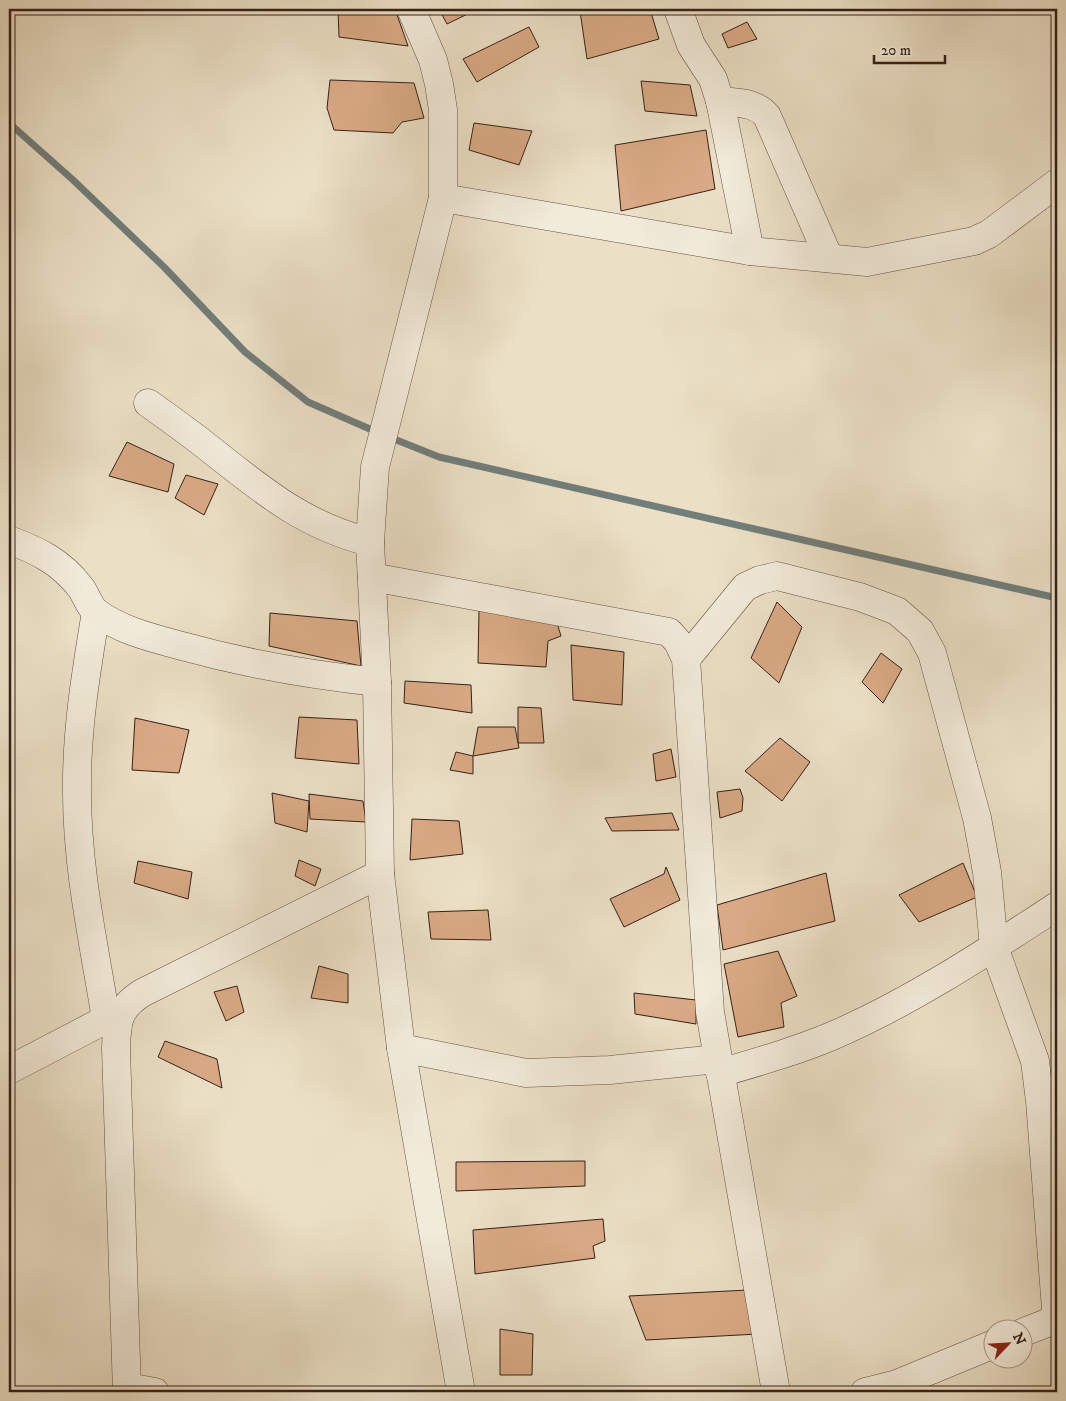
<svg xmlns="http://www.w3.org/2000/svg" width="1066" height="1401" font-family="'IM FELL DW Pica',serif">
<rect width="100%" height="100%" fill="#ebe0c6"/>
<filter id="stains"><feTurbulence type="fractalNoise" baseFrequency=".004" numOctaves="4"/><feColorMatrix values="0 0 0 0 .2 0 0 0 0 .09 0 0 0 0 .02 0 0 0 .5 -.17"/></filter>
<radialGradient id="worn" r=".72"><stop offset=".6" stop-color="#630" stop-opacity="0"/><stop offset="1" stop-color="#630" stop-opacity=".3"/></radialGradient>
<g fill="none" stroke-linecap="round" stroke-linejoin="round">
<g stroke="#717e7a" stroke-width="7">
<polyline points="9,123 72,179 164,267 245,352 308,402 379,433"/>
<polyline points="389,437 439,457 1057,598"/>
</g>
</g>
<g fill="#d9aa85" stroke="#362018">
<polygon points="338,9 395,9 408,46 339,37"/>
<polygon points="439,9 478,9 447,24"/>
<polygon points="586,9 650,9 659,39 587,59 580,11"/>
<polygon points="747,22 757,39 728,48 722,34"/>
<polygon points="529,27 539,47 477,82 463,59"/>
<polygon points="330,80 414,83 424,118 402,122 393,133 334,130 327,108"/>
<polygon points="641,81 690,85 697,116 645,111"/>
<polygon points="474,123 532,131 519,165 469,150"/>
<polygon points="706,130 715,189 621,211 615,145"/>
<polygon points="127,442 174,464 168,492 109,476"/>
<polygon points="186,475 218,484 204,515 175,498"/>
<polygon points="777,602 802,627 779,683 751,658"/>
<polygon points="479,610 556,620 561,636 548,641 546,667 478,663"/>
<polygon points="270,613 357,621 361,666 269,646"/>
<polygon points="571,645 624,652 622,705 573,700"/>
<polygon points="881,653 902,669 883,703 862,682"/>
<polygon points="405,681 471,685 472,713 404,703"/>
<polygon points="518,707 541,708 544,743 518,743"/>
<polygon points="299,717 357,720 359,764 295,758"/>
<polygon points="135,718 189,730 179,773 132,770"/>
<polygon points="478,727 515,727 519,748 473,756"/>
<polygon points="780,738 810,762 782,801 745,771"/>
<polygon points="671,749 676,777 656,781 653,754"/>
<polygon points="456,752 473,756 473,774 450,770"/>
<polygon points="740,789 743,798 742,811 720,818 717,792"/>
<polygon points="272,793 309,801 307,832 275,823"/>
<polygon points="309,794 363,801 366,822 310,819"/>
<polygon points="672,813 679,830 612,831 605,818"/>
<polygon points="412,819 459,821 463,854 410,860"/>
<polygon points="299,860 321,869 315,886 295,876"/>
<polygon points="138,861 192,872 188,899 134,883"/>
<polygon points="963,863 977,897 919,922 899,895"/>
<polygon points="666,867 680,900 624,927 610,899 664,874"/>
<polygon points="826,873 835,921 723,950 717,905"/>
<polygon points="488,910 491,940 431,939 428,912"/>
<polygon points="778,951 797,996 781,1003 784,1027 738,1037 724,964"/>
<polygon points="319,966 348,974 348,1003 311,998"/>
<polygon points="237,986 244,1012 226,1021 214,992"/>
<polygon points="634,993 696,1000 696,1024 635,1014"/>
<polygon points="165,1041 217,1059 222,1088 158,1057"/>
<polygon points="585,1161 585,1186 456,1191 456,1162"/>
<polygon points="603,1219 605,1241 593,1246 595,1258 475,1274 473,1230"/>
<polygon points="748,1290 758,1334 646,1340 629,1296"/>
<polygon points="500,1329 533,1334 532,1375 500,1375"/>
</g>
<g fill="none" stroke-linecap="round" stroke-linejoin="round">
<g stroke="#635044" stroke-width="29">
<g id="minor">
<polyline points="411,9 433,60 439,84 443,110 443,198 375,467 370,542 377,682 380,874 401,1048 461,1392"/>
<polyline points="678,9 691,45 713,79 720,101 750,251"/>
<path d="M720 101C738 103 755 102 767 116L829 258"/>
<polyline points="443,198 750,251 867,262 974,241 989,234 1057,183"/>
<path d="M148 403C169 418 190 433 210 449 262 490 304 526 370 542"/>
<path d="M9 540C39 551 61 562 81 588 86 595 90 608 97 613 122 631 153 638 182 646 247 664 310 675 377 682"/>
<polyline points="372,577 669,632 678,642 686,659 710,1012 776,1392"/>
<path d="M96 612C86 672 76 732 77 793 77 869 94 945 106 1019"/>
<polyline points="686,659 745,587 760,580 777,576 860,597 897,611 920,631 932,653 977,818 987,872 994,947 1035,1061 1040,1101 1057,1322"/>
<polyline points="401,1048 526,1073 610,1070 717,1059"/>
<polyline points="9,1070 122,1011"/>
<path d="M720 1073C758 1062 796 1051 832 1036 911 1002 985 953 1057 906"/>
<polyline points="1024,1332 1057,1319"/>
<polyline points="127,1387 155,1392"/>
<path d="M127 1392 116 1049C117 1022 117 1009 142 993L380 874"/>
<polyline points="865,1392 897,1384 994,1344"/>
</g>
</g>
<use href="#minor" stroke="#f2ebda" stroke-width="28"/>
</g>
<rect width="1066" height="1401" fill="none" stroke="#ebe0c6" stroke-width="30"/>
<rect x="10" y="10" width="1046" height="1381" fill="none" stroke="#362018" stroke-width="2.5"/>
<rect x="15" y="15" width="1036" height="1371" fill="none" stroke="#362018"/>
<g transform="translate(1008 1344) rotate(65)"><circle r="24" fill="#f2ebda" stroke="#a79a8c"/>
<path d="M0-4L9 19L0 12L-9 19Z" fill="#8f2418"/>
<text y="-8" font-size="14" font-weight="bold" text-anchor="middle" fill="#362018">N</text>
</g>
<path d="M874 55v8h71v-8" fill="none" stroke="#362018" stroke-width="2.5"/>
<text x="881" y="55" font-size="15" fill="#362018" stroke="#f2ebda" stroke-width="4" paint-order="stroke">20 m</text>
<rect width="100%" height="100%" filter="url(#stains)"/>
<rect width="100%" height="100%" fill="url(#worn)"/>
</svg>
